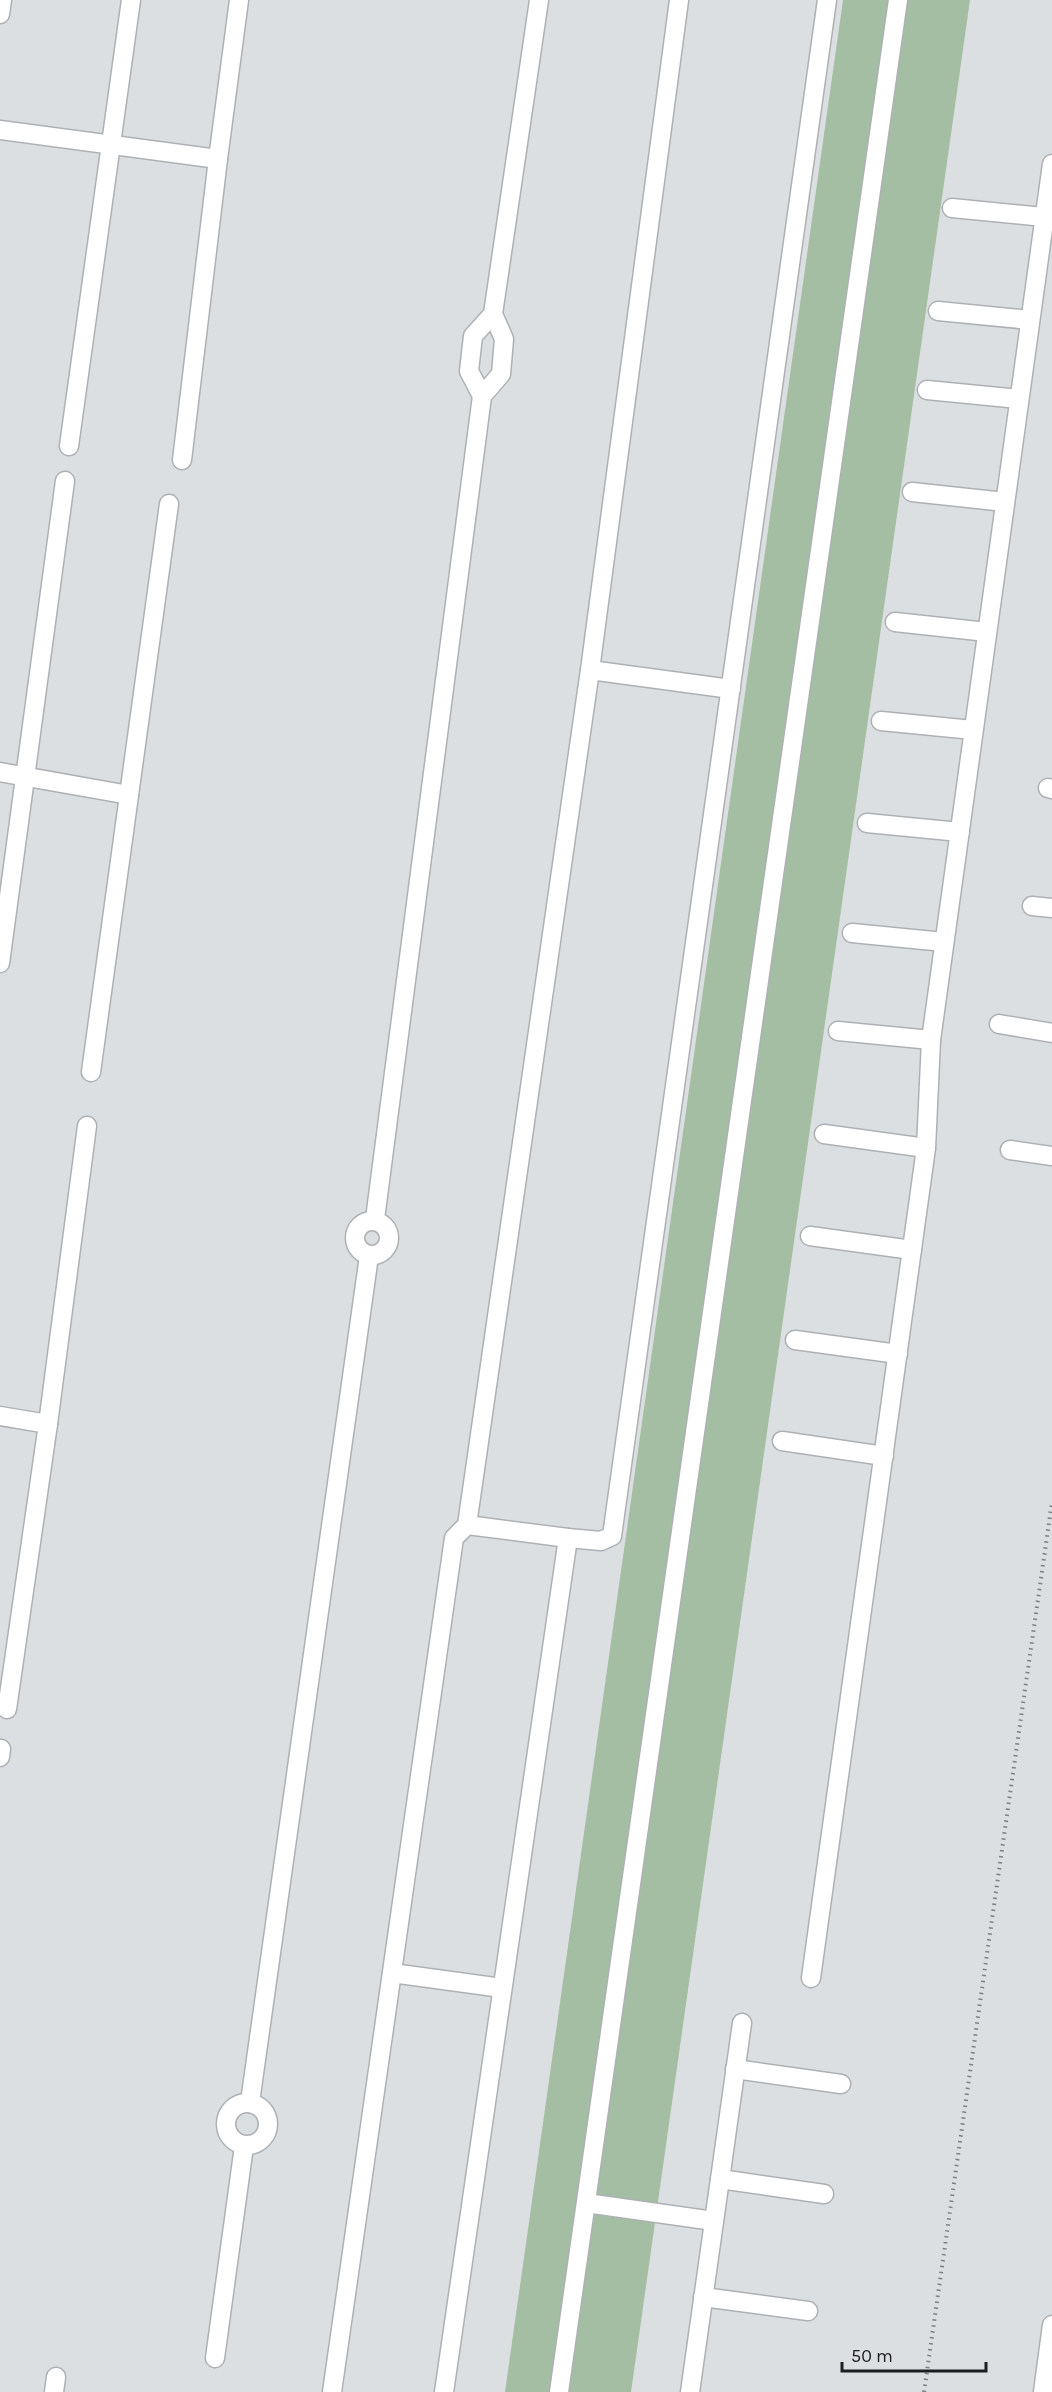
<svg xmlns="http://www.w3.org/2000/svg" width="1052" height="2392" font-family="Karla,sans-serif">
<rect width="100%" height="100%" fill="#dcdfe2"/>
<polygon fill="#a3bea2" points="843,0 970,0 631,2392 505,2392"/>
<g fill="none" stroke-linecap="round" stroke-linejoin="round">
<g stroke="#aeb1b4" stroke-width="21">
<g id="minor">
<polyline points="0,14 2,0"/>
<polyline points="0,130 218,159"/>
<polyline points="952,208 1044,217"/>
<polyline points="938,311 1030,320"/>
<polyline points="927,390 1019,399"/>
<polyline points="482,396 469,371 473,336 493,314"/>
<polyline points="69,446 131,0"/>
<polyline points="182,460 218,159 239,0"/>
<polyline points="912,492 1005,502"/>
<polyline points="895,622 987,632"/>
<polyline points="590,670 731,689"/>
<polyline points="881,721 973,730"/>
<polyline points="0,772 129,795"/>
<polyline points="1048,788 1052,789"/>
<polyline points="867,823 960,832"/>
<polyline points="1032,906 1052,908"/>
<polyline points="852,933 944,942"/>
<polyline points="0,963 65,481"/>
<polyline points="999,1024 1052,1033"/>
<polyline points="838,1031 931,1040"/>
<polyline points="91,1072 169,504"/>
<polyline points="824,1134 926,1148"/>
<polyline points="1010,1150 1052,1156"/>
<polyline points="375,1219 482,396 501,374 504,339 493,314 539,0"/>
<circle cx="372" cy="1238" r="17"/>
<polyline points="810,1236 912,1250"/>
<polyline points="795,1340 898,1354"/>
<polyline points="0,1416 48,1424"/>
<polyline points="782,1441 884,1456"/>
<polyline points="467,1525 568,1538 601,1541 612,1536 827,0"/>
<polyline points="7,1709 48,1424 87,1126"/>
<polyline points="0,1757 1,1749"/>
<polyline points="392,1973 502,1988"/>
<polyline points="811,1978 926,1148 931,1040 1052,164"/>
<polyline points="735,2069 841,2084"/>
<polyline points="250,2102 369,1256"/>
<circle cx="247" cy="2124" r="21"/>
<polyline points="720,2179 824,2194"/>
<polyline points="586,2203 714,2221"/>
<polyline points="703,2297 808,2311"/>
<polyline points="215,2358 244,2146"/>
<polyline points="54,2392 56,2377"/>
<polyline points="332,2392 454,1538 467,1525 590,670 679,0"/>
<polyline points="444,2392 568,1538"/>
<polyline points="559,2392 898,0"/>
<polyline points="690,2392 742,2023"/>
<polyline points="1043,2392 1052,2325"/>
</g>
</g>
<polyline stroke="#7e8082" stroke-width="4" stroke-dasharray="1.5 4.5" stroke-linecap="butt" points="924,2392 1052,1502"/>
<use href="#minor" stroke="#fff" stroke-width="18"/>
</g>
<path d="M842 2362v9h144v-9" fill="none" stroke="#1d1e1f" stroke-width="3"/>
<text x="851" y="2362" font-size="18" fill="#1d1e1f" stroke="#dcdfe2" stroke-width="4.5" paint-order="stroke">50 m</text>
</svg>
